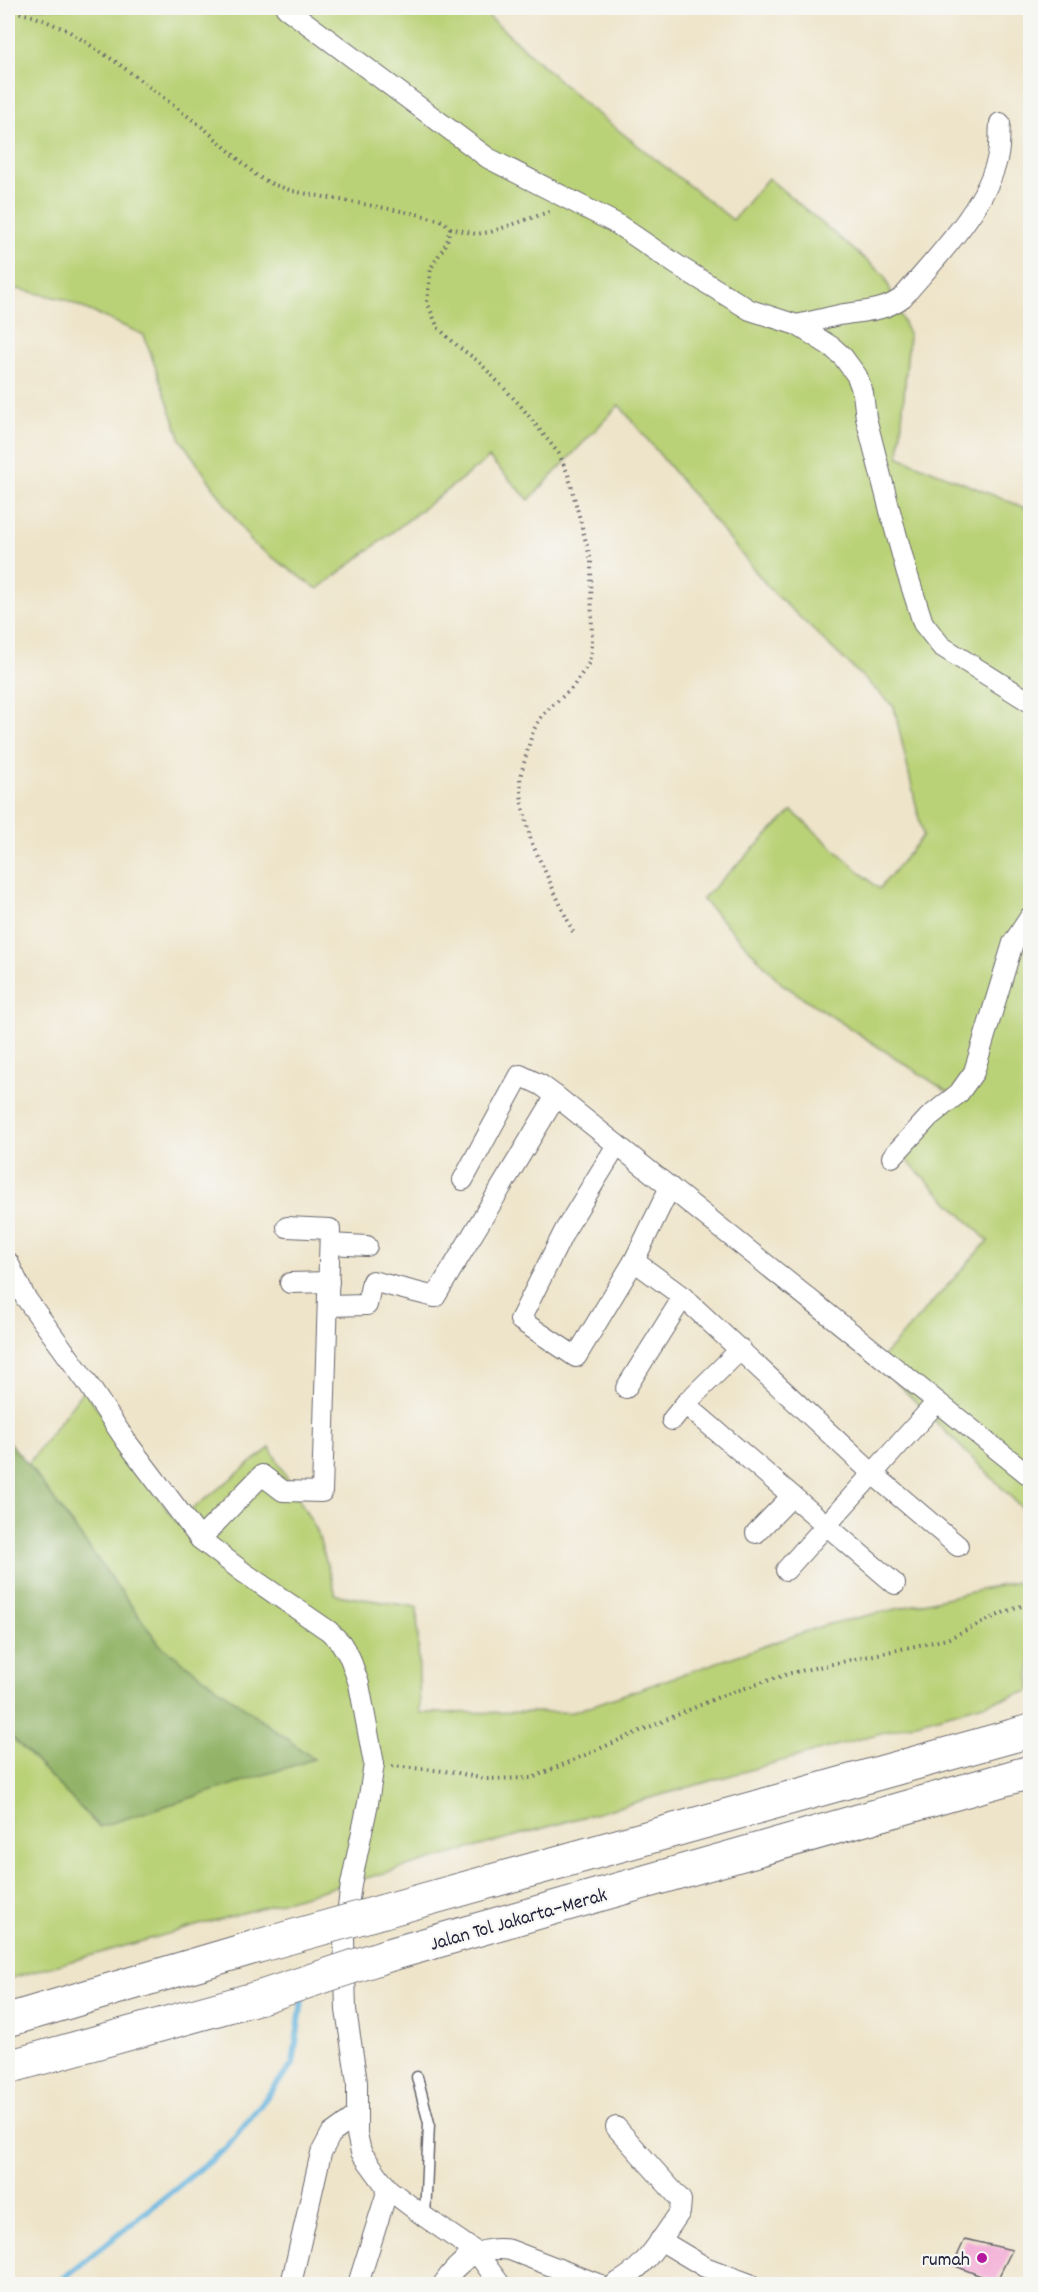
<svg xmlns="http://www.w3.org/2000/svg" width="1038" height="2292" font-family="Dekko,sans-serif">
<rect width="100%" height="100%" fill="#f6f6f2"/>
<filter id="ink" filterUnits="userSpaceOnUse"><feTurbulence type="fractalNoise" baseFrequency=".0167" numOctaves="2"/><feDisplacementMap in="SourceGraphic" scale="12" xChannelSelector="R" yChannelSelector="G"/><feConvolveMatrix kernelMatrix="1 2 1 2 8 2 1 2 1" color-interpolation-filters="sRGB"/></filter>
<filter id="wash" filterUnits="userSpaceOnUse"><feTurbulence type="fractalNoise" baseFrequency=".008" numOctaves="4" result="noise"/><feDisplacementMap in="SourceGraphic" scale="24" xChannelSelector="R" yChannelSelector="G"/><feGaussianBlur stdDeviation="1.35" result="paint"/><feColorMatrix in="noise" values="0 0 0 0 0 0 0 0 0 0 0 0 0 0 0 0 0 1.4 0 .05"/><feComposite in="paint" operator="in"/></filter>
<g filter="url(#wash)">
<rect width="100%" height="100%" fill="#eee4c9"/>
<g fill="#bad277" stroke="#6e7a59" stroke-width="1.5">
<polygon points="8,8 488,8 485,13 585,104 733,220 768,178 884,275 909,335 899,457 1030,510 1030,1516 877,1363 988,1241 906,1160 951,1094 782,984 702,899 792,811 879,889 923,836 894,707 770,589 619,405 529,500 489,458 318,589 253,544 181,440 144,335 63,299 8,287"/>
<polygon points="84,1389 176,1522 270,1448 317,1531 336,1595 417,1607 420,1713 573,1712 825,1625 1030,1579 1030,1691 8,1979 8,1733 99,1827 313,1759 160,1645 28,1464"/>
</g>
<polygon fill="#93b468" stroke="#5a6b52" stroke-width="1.5" points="8,1441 28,1464 160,1645 314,1759 99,1827 8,1733"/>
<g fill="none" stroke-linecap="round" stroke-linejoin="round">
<polyline stroke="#63b4de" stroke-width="6" points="56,2284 226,2148 293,2064 303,1993"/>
</g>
<g id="blocks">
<polygon fill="#f3a4d3" points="965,2239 1012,2250 996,2282 953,2265"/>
</g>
</g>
<g filter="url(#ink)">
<use href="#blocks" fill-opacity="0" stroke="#69666d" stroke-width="1.5"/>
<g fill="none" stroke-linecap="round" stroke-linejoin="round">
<g stroke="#69666d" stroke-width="13">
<polyline id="lane" points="417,2077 429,2123 425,2217"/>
</g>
<g stroke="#69666d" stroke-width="22">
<g id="street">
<polyline points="286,8 488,158 617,224 677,265 750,310 797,325 832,347 843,357 857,376 863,393 866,418 890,511 907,573 923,623 941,646 1030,702"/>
<path d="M797 325C811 322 825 318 839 315 862 311 884 312 903 297 936 258 988 206 998 155 1000 145 999 133 1000 123"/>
<polyline points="556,1096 1030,1476"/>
<polyline points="617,1145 565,1230 520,1320 576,1357 634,1261 670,1187"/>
<polyline points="892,1157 929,1117 959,1093 974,1072 1013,943 1030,917"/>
<polyline points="330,1244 367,1246"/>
<polyline points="634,1261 683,1297 873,1474 958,1546"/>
<polyline points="8,1262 25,1297 86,1381 126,1441 200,1539 243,1572 329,1631 341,1643 350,1658 359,1684 374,1764 368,1803 351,1884 344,1938 346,2010 357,2082 357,2134 361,2152 388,2189 425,2217 476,2252 500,2284"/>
<polyline points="290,1283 329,1282"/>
<polyline points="328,1306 367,1305 372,1281 435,1297 556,1096 541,1085 520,1075 463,1180"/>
<polyline points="626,1388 683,1297"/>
<polyline points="685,1404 895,1584"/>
<polyline points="672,1420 685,1404 741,1349"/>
<polyline points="756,1533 792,1496"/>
<polyline points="200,1539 262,1475 283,1491 322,1492 330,1229 287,1227"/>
<polyline points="786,1570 937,1402"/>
<polyline points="660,2240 705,2267 750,2284"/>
<polyline points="291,2284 321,2153 331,2134 356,2116"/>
<polyline points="358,2284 388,2189"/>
<path d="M443 2284C459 2260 479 2245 510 2250L598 2284"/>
<path d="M615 2284C645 2269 661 2239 680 2212L681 2200 616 2127"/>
</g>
</g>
<g stroke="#69666d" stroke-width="35">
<g id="highway">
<polyline points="384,1911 1030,1731"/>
<polyline points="385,1956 1030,1772"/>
<polyline points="8,2020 255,1947"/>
<polyline points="8,2067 261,1997"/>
</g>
</g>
<g stroke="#69666d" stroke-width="4" stroke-dasharray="1.5 4.5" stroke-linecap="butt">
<polyline points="8,10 33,16 67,30 119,64 206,130 257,176 270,183 292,191 417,214 443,221 450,228 447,242 431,268 427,302 438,328 460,348 478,361 520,405 559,454 568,474 591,561 592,644 589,663 573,687 543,714 533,731 520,777 522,804 531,841 573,932"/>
<polyline points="450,228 476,234 491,232 551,211"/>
<polyline points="392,1766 454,1772 484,1779 532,1778 721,1696 791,1673 947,1639 1005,1612 1030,1603"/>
</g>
<use href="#lane" stroke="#fff" stroke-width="10"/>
<use href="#street" stroke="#fff" stroke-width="20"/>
<use href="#highway" stroke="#fff" stroke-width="33"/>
<g stroke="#69666d" stroke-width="35" stroke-linecap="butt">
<g id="highway-bridge">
<polyline points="255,1947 384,1911"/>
<polyline points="261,1997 385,1956"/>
</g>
</g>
<use href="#highway-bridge" stroke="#fff" stroke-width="33"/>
</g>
</g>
<circle fill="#b5179e" stroke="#f6f6f2" stroke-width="2" cx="982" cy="2258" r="6"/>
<g text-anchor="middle" stroke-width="4.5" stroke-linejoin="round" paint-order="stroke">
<g font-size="20" fill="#22223b" stroke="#f6f6f2">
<text transform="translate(518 1918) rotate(-16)" y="7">Jalan Tol Jakarta–Merak</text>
</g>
<g font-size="20" fill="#22223b" stroke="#f6f6f2" text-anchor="end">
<text x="970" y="2265">rumah</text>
</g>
</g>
<rect width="1038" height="2292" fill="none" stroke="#f6f6f2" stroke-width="30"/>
</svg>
